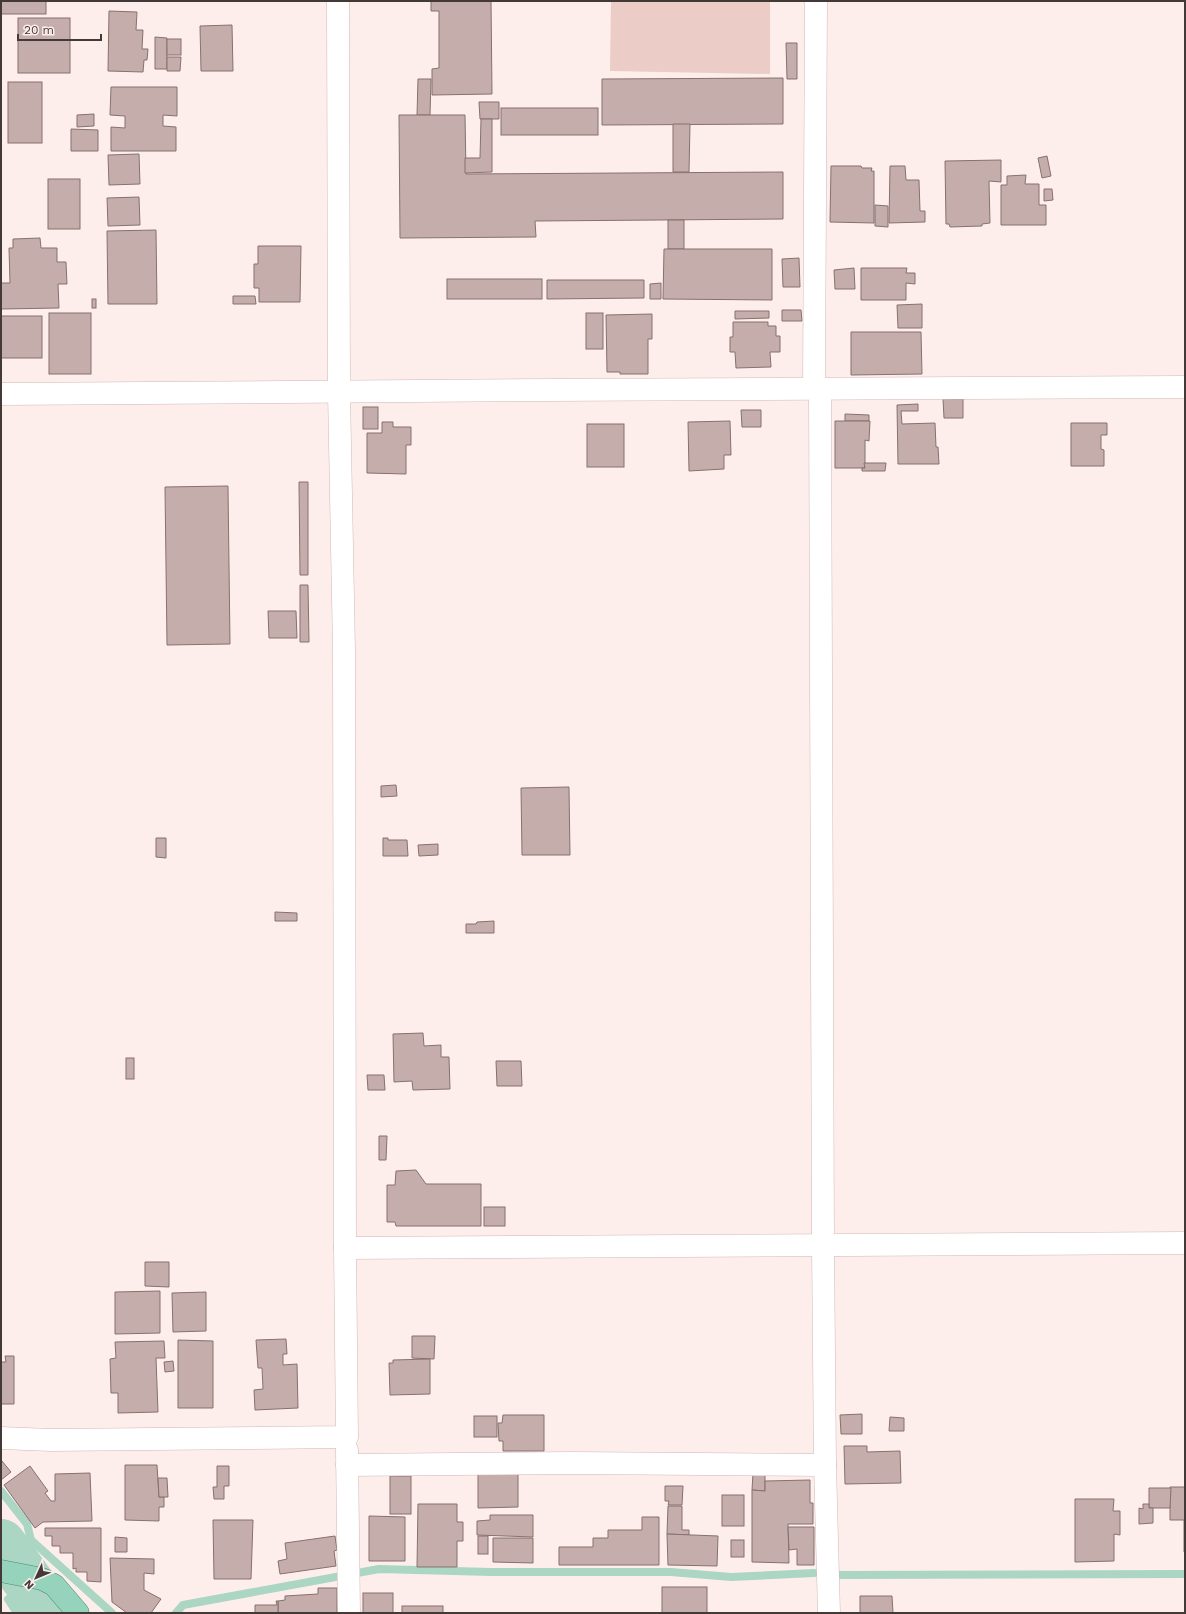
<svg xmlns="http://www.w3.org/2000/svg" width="1186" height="1614" font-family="'Work Sans',sans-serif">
<rect width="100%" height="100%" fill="#fdeeec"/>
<polygon fill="#ecccc7" points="611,1 770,1 770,74 610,71"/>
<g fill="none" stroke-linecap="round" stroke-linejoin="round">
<g stroke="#aad6c3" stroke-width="8">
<polyline points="1,1491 27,1524 31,1540 112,1613"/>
<polyline points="838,1575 1185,1574"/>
<polyline points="8,1599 17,1613"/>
<polyline points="176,1613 183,1605 379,1569 491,1572 671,1572 731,1577 814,1573"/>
</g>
<polyline stroke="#aad6c3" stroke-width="50" points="1,1544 51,1613"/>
</g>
<g fill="#c4adaa" stroke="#87716e">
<rect x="1" y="1" width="45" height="13"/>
<polygon points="431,1 491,1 492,94 432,95 432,69 439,68 439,11 431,11"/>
<polygon points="109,11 137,12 136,30 143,30 142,49 148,49 147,60 144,60 143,72 108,71"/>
<rect x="18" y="18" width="52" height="55"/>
<polygon points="232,25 233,71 201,71 200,26"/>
<polygon points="155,37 167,38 167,69 155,69"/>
<rect x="167" y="39" width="14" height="16"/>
<polygon points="786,43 797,43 797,79 787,79"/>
<polygon points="167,57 181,57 180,71 167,71"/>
<polygon points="783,78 783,124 602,125 602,79"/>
<polygon points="418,79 431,79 430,115 417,115"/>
<rect x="8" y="82" width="34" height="61"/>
<polygon points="111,87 177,87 177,116 163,115 163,126 176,127 176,151 111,151 111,127 125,128 125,116 110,115"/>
<polygon points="479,102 499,102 499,119 480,119"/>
<rect x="501" y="108" width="97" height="27"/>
<polygon points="94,114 94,126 77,127 77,115"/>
<polygon points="399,115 465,115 466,174 783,172 783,219 535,221 536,237 400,238"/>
<polygon points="481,119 492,119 492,172 465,173 465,158 480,158"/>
<polygon points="673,124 690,124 689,172 673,172"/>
<polygon points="71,129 98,130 98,151 71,151"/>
<polygon points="139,154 140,184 109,185 108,155"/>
<polygon points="1047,156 1051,176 1042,178 1038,158"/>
<polygon points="1001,160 1001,182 989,181 990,223 982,224 982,226 950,227 949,224 946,224 945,161"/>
<polygon points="831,166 861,166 862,168 872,168 871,171 874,171 874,223 830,222"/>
<polygon points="890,166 905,166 906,180 919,180 920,211 925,211 925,222 889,223"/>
<polygon points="1026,175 1025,184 1039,184 1039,205 1046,205 1046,225 1001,225 1001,185 1007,185 1007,176"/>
<rect x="48" y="179" width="32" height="50"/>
<polygon points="1044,189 1052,189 1053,200 1044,201"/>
<polygon points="139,197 140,225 108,226 107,198"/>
<polygon points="875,205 888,206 888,227 875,226"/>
<rect x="668" y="220" width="16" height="29"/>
<polygon points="156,230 157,304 108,304 107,231"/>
<polygon points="40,238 41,248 57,248 57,262 66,262 67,284 58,284 59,308 1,309 1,283 10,283 9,248 13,248 13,239"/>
<polygon points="258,246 301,246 300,302 259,302 259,288 254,288 254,264 258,264"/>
<polygon points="664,249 772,249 772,300 663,299"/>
<polygon points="799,258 800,287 783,287 782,259"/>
<polygon points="854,268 855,289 835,289 834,270"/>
<polygon points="861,268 907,268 906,273 915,273 915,284 906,283 906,300 861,300"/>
<rect x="447" y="279" width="95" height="20"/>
<polygon points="547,280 644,280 644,298 547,299"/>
<polygon points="661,283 661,299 650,299 650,284"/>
<polygon points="233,296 255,296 256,304 233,304"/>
<rect x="92" y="299" width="4" height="9"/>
<polygon points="922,304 922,328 898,328 897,305"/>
<polygon points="782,310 801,310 802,321 782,321"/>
<polygon points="735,311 769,311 769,318 735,319"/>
<rect x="49" y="313" width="42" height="61"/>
<rect x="586" y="313" width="17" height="36"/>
<polygon points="652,314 652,339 648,339 648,374 620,374 620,372 607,372 606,315"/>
<rect x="1" y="316" width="41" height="42"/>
<polygon points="733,322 768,322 768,326 776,326 776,336 780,336 780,352 770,352 771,367 736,368 735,352 730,352 730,337 733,337"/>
<polygon points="851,332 921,332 922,374 851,375"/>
<polygon points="943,399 963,399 963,418 944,418"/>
<polygon points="918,404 918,411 901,411 902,424 935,423 936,447 938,447 939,464 898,464 897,405"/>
<rect x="363" y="407" width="15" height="22"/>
<polygon points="741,410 761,410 761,427 742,427"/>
<polygon points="845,414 869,415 869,421 845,421"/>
<polygon points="730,421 731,455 724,455 724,469 689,471 688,422"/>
<polygon points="835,421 870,421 869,441 865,440 865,468 835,468"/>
<polygon points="382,422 393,422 393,427 411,427 411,445 406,445 406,474 367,473 367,433 382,433"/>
<polygon points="1071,423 1107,423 1107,435 1101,435 1101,449 1104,450 1104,466 1071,466"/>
<rect x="587" y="424" width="37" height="43"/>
<polygon points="864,463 886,463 885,471 862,471 862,468 865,468"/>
<polygon points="299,482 308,482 308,575 300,575"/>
<polygon points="228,486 230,644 167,645 165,487"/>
<polygon points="300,585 308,585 309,642 300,642"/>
<polygon points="268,611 296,611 297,638 269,638"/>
<polygon points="396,785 397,796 381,797 381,786"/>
<polygon points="569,787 570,855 522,855 521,788"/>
<polygon points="156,838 166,838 166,858 156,857"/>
<polygon points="383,838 388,838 388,840 407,840 408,856 383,856"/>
<polygon points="438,844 438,855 419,856 418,845"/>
<polygon points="275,912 297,913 297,921 275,921"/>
<polygon points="494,921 494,933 466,933 466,924 476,924 477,922"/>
<polygon points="423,1033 424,1046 441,1045 441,1057 449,1057 450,1089 413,1090 412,1081 394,1082 393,1034"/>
<rect x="126" y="1058" width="8" height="21"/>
<polygon points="496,1061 521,1061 522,1086 497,1086"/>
<polygon points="367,1075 384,1075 385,1090 368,1090"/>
<polygon points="379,1136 387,1136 386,1160 379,1160"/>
<polygon points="416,1170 426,1184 481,1184 481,1226 396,1226 395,1222 387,1222 387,1185 395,1185 396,1171"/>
<rect x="484" y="1207" width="21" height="19"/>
<polygon points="145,1262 169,1262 169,1287 145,1286"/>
<polygon points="160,1291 160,1333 115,1334 115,1292"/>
<polygon points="206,1292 206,1331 173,1332 172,1293"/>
<polygon points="412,1336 435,1336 434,1359 412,1358"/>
<polygon points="286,1339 287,1354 283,1354 283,1365 297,1364 298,1408 255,1410 254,1390 263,1389 262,1368 258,1368 256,1340"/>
<polygon points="178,1340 213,1341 213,1408 178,1408"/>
<polygon points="164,1341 165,1358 156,1358 158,1412 118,1413 118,1393 111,1393 110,1359 116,1358 115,1342"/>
<polygon points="5,1356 14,1356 14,1404 1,1404 1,1362 6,1362"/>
<polygon points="430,1359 430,1394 390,1395 389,1363 393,1363 393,1360"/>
<polygon points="173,1361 174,1371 165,1372 164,1362"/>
<polygon points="862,1414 862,1434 841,1434 840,1415"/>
<polygon points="503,1415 544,1415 544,1451 503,1451 503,1441 499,1441 498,1423 502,1423"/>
<rect x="474" y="1416" width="23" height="21"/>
<polygon points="890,1417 904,1418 904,1431 889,1431"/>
<polygon points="844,1446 867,1446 867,1452 900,1451 901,1483 845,1484"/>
<polygon points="2,1461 11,1472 1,1480 1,1462"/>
<polygon points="125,1465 157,1465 159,1497 164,1497 164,1507 159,1507 159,1521 125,1520"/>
<polygon points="30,1466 48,1491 45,1493 51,1501 55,1501 55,1474 90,1473 92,1521 43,1522 35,1528 4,1485"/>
<polygon points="217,1466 229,1466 229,1486 224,1486 224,1499 214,1499 213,1487 217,1487"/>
<polygon points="518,1472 518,1507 478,1508 478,1473"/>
<polygon points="753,1473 765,1473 765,1491 752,1490"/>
<rect x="390" y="1476" width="21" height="38"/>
<polygon points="158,1478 167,1478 168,1497 159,1497"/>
<polygon points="810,1480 810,1503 813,1503 813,1524 788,1524 789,1563 752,1562 752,1490 765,1491 765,1481"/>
<polygon points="665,1486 683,1486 682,1505 668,1505 669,1501 665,1501"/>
<polygon points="1170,1487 1185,1487 1185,1552 1184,1552 1184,1520 1170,1520"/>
<polygon points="1149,1488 1171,1488 1170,1508 1149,1508"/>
<rect x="722" y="1495" width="22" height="31"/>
<polygon points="1075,1499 1114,1499 1113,1511 1120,1511 1120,1535 1114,1534 1114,1561 1075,1562"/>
<polygon points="418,1504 457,1504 457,1522 463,1522 463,1541 457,1541 457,1567 417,1567"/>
<polygon points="1143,1504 1149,1504 1149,1508 1153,1508 1153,1523 1139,1524 1139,1508 1143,1509"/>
<polygon points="668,1506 682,1506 682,1530 689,1530 689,1535 667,1534"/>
<polygon points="490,1515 533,1515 533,1537 477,1535 477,1521 490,1520"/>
<polygon points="369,1516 405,1517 405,1561 369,1561"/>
<polygon points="642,1517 659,1517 659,1565 559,1565 559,1547 593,1547 593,1538 608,1538 608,1530 642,1530"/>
<polygon points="213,1520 253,1520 251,1579 214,1579"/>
<polygon points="788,1527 814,1527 814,1565 797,1565 797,1549 789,1550"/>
<polygon points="45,1528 101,1528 101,1582 87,1581 87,1572 76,1572 76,1568 73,1569 73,1553 60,1553 60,1546 52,1546 52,1536 45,1536"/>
<polygon points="667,1534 718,1536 717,1566 668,1565"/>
<polygon points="335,1536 337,1550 334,1551 336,1566 280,1574 278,1561 287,1559 285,1543"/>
<rect x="478" y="1536" width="10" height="18"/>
<polygon points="115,1537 127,1538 127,1552 115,1552"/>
<polygon points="493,1538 533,1538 533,1563 493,1562"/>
<rect x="731" y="1540" width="13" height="17"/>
<polygon points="110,1558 154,1559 154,1574 144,1573 144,1590 161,1599 151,1613 127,1613 112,1602"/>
<rect x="662" y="1587" width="45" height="26"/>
<polygon points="318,1588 337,1588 337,1613 278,1613 278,1601 285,1600 285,1596 318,1594"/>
<rect x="363" y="1593" width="30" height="20"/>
<polygon points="860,1596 892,1596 893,1613 860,1613"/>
<polygon points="276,1601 278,1601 278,1613 255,1613 255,1605 277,1605"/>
<rect x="402" y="1606" width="41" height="7"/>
</g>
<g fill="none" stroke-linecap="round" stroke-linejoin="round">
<g stroke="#d0b9b5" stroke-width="23">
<g id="minor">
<polyline points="814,389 816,1"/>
<polyline points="820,389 823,1245 825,1465 829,1613"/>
<path d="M1 394C396 390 790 389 1185 387"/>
<polyline points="345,1248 1185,1243"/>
<polyline points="1,1438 51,1440 347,1437 345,1248 344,650 339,392 338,1"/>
<polyline points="347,1450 349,1613"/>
<polyline points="347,1465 573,1463 825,1465"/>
</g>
</g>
<g stroke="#4b8b72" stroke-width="23">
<polyline id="major" points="1,1571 42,1579 54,1585 78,1613"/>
</g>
<use href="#minor" stroke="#fff" stroke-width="22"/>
<use href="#major" stroke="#95d3bd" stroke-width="22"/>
</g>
<rect width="1186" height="1614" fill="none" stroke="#433a38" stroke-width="4"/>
<g transform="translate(36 1578) rotate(226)" stroke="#fdeeec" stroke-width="3" paint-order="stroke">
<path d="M0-3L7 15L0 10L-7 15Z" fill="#433a38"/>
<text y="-6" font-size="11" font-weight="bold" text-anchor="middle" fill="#433a38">N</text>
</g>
<path d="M18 34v6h83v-6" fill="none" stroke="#433a38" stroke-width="2"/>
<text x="24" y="34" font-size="12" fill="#433a38" stroke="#fdeeec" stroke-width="3" paint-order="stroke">20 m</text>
</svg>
